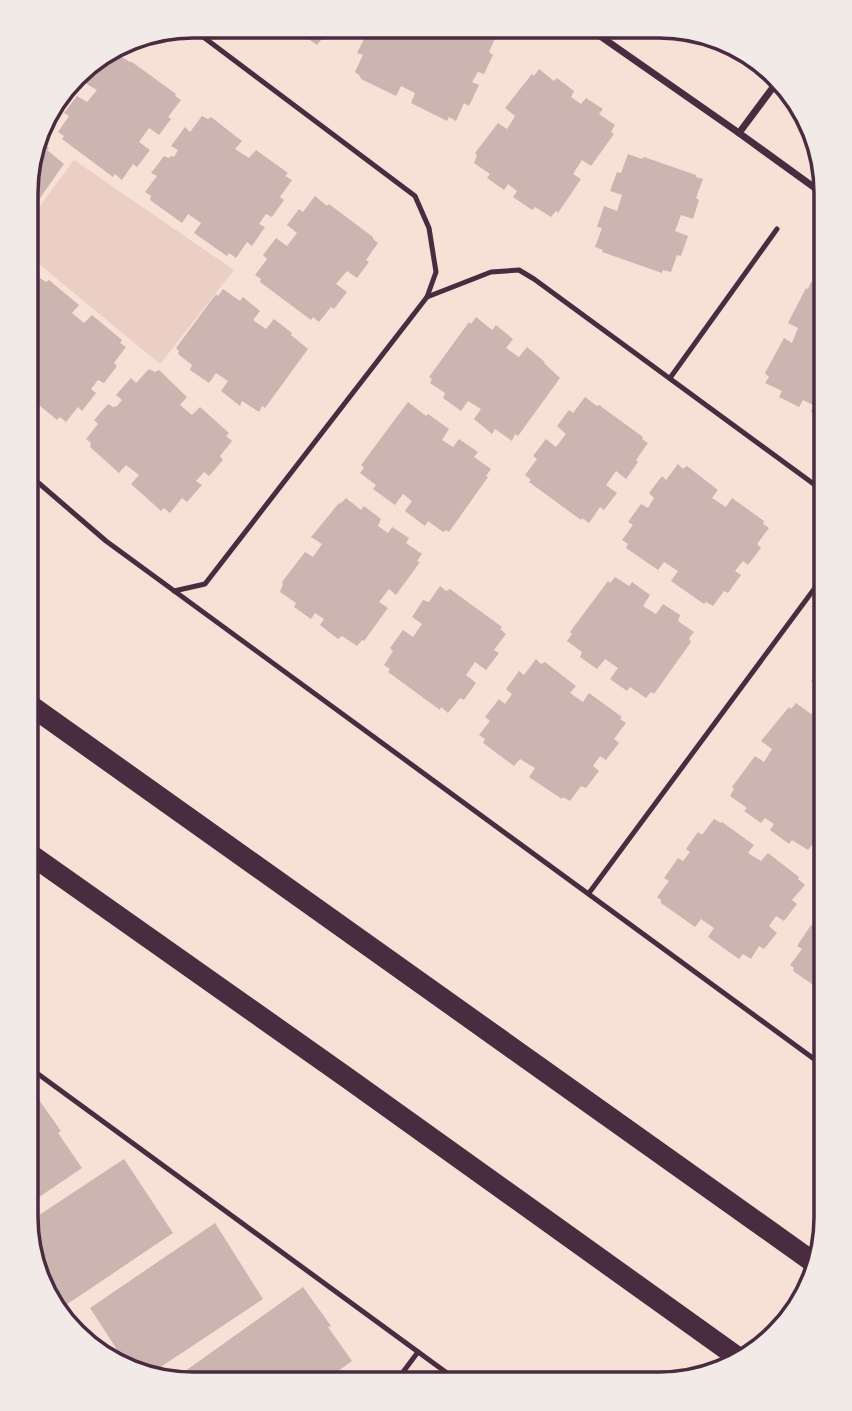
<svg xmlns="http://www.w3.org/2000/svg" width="852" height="1411" font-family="Mulish,sans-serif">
<rect width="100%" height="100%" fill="#f7e1d7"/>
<polygon fill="#ebcfc5" points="74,160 234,270 160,364 28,255 28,222"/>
<g fill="#ccb4b1">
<polygon points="281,27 334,27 325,40 321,40 317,45 301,34 298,39"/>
<polygon points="378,27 491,28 490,31 497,34 489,52 493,55 484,74 478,72 472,82 479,85 469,106 464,103 456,121 449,117 447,121 411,103 415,93 401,86 396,96 361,79 360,76 355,72 363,55 357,53 367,33 372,35 374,32 376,32"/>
<polygon points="115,53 130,62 132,62 176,94 175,96 181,100 168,117 171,119 159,135 149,128 139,142 150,150 137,167 133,164 122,180 115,174 113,177 62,139 64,136 58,132 69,116 64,113 77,96 87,102 97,90 85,83 98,65 103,69"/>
<polygon points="539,69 554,81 557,78 574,91 571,97 581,104 586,98 603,109 599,114 615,125 611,132 614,134 591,166 582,160 573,174 581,179 558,213 556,211 551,217 535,207 532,210 513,197 517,191 508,184 504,190 487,178 490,174 474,163 477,155 475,153 498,123 507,129 515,116 505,108 532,74 534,76"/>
<polygon points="202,116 208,119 211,117 242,141 235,149 249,158 256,150 288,173 285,176 292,180 280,197 284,200 272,217 266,214 259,224 265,227 252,246 247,242 236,258 229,253 227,256 194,233 201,223 188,214 182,223 150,200 151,196 145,192 157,176 151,173 164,156 169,158 171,156 174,157 178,150 171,146 185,127 190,132"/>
<polygon points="38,139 49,148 47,150 64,164 28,215 28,172"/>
<polygon points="628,154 642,159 644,157 696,175 696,177 703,179 696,198 699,200 693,219 681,215 675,231 688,236 681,256 677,255 671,272 663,270 662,273 602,252 603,250 595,247 602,228 597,227 604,206 617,211 622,195 610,191 617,172 621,173"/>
<polygon points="315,196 327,206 329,204 373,237 373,239 378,243 366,260 369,262 357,278 347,271 336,284 347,292 334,309 331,307 319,322 313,317 311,320 260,282 261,279 255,275 267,259 263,255 276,238 287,246 297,233 287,225 299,209 303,212"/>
<polygon points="40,278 46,282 49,280 79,305 72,313 84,323 92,315 122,340 120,343 126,347 114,363 117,366 104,383 98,380 91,389 96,393 82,411 78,407 66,422 60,417 57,420 27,395 27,392 33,385 27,381 27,292"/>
<polygon points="811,282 826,289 826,419 811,412 813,405 803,400 799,407 779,397 782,391 765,383 769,377 765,373 784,338 792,343 798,328 788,323 806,288 808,289"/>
<polygon points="223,289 240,301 243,297 260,311 253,320 266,329 274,319 292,333 291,335 308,349 265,408 262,406 259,412 242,401 240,406 221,391 228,381 216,373 209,383 190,370 192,365 178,354 179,351 176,348 216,294 218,296"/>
<polygon points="476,317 492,330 496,325 513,339 506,348 519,357 527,347 545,362 544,363 560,378 518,436 515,434 512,441 495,429 492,434 474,419 481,409 468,401 461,411 443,398 445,393 430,383 432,379 429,377 469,322 471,324"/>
<polygon points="149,369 155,372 159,370 187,397 180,405 192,415 200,407 229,433 226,436 232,441 220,456 223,460 209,476 204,472 196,481 202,485 187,502 182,498 170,513 164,508 161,511 131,484 139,475 126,465 119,473 90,447 91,443 86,439 98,424 94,420 108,404 113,407 117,406 122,400 116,395 131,378 136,383"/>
<polygon points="585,397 597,406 599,405 643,437 642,439 648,443 636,460 638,462 626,479 616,471 606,485 617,493 604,510 600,507 589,523 582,518 581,520 529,482 531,480 525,475 537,459 533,456 546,439 556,447 566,434 557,426 569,410 573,413"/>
<polygon points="408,402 426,416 428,414 449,429 442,440 453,447 459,439 478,452 474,457 491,469 486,476 488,477 449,532 446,530 443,532 428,521 425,526 405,511 412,501 403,494 395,505 373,489 376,485 360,473 364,468 361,465"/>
<polygon points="678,464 683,469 687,466 718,490 712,498 726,507 732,498 764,521 763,524 769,528 757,544 761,548 748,565 743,561 735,571 741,575 728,593 724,591 713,606 706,602 704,604 671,581 678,571 664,562 658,570 626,548 628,544 622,540 633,525 628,522 641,504 648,508 654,498 649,493 662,476 666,480"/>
<polygon points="346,498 361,510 364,506 381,519 378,526 388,533 392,527 409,538 406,543 422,554 417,561 420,562 396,595 389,589 379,602 388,608 364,641 362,640 357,646 342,636 338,639 320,625 324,619 315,613 311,619 294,607 296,603 280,592 283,584 282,582 305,552 313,557 322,544 311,537 339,503 340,504"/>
<polygon points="615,577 629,586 632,582 650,595 643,606 656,614 663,604 680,615 678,621 694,632 689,638 691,642 654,694 651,692 646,698 630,687 627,691 610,679 618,668 605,659 597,669 580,657 582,652 567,641 572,634 570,632 608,581 610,583"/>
<polygon points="440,586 446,591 450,589 502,627 500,629 506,634 494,650 499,653 486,670 475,662 466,675 476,683 464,700 460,698 448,713 441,707 440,710 388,672 390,669 384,665 393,651 390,648 403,630 413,637 422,624 412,617 423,600 429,602"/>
<polygon points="826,652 826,696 815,688 817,686 811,681 820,668 817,664"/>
<polygon points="536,659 541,664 545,662 576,686 570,693 583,702 589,693 622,717 620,719 626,723 614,739 619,743 606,760 600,756 593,766 599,771 586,788 581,786 570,801 563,797 562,799 529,777 535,768 520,759 514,766 483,743 485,739 479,735 490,721 485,717 499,699 505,704 512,694 506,689 519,671 524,675"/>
<polygon points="796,703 811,714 814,711 826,720 826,832 817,846 812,845 808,850 792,840 789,844 770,830 774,824 765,818 761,823 744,811 747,808 730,796 734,789 732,787 755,756 764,762 772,749 761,741 789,707 791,709"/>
<polygon points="714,819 721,823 722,822 754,845 748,853 761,861 768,853 799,877 798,879 805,885 792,900 797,904 784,921 776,916 769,926 777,933 764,949 759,946 751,959 743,954 739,959 708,937 714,928 701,919 695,927 661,903 661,900 657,897 669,881 664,878 678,858 683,861 690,852 686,849 698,832 702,835"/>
<polygon points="825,907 825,993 793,971 794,968 790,965 802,949 797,946 811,925 816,929 823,920 819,916"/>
<polygon points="34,1093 61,1131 58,1133 82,1168 26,1206 26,1098"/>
<polygon points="124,1159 173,1233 60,1309 39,1281 27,1223"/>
<polygon points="215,1223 263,1299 150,1374 127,1365 90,1308"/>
<polygon points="303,1287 331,1326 328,1327 352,1361 320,1384 188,1383 181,1374"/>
</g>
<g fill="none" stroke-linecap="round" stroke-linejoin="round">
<g stroke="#4a2c40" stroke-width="5">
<polyline points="427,297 491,272 519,270 534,279 826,493"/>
<polyline points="670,378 777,229"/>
<polyline points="27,473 106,541 825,1067"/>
<polyline points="174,591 205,584 427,297 436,272 429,228 415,196 190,27"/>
<polyline points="589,893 826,573"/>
<polyline points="26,1061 34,1071 462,1384"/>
<polyline points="394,1384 418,1352"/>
</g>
<g stroke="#4a2c40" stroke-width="7">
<polyline points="590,29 739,133 826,196"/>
<polyline points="739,133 777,82"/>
</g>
<g stroke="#4a2c40" stroke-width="21">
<polyline points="27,703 813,1262"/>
<polyline points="27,852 346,1077 740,1359"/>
</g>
</g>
<path d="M0 0H852V1411H0ZM193 38H659A155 155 0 0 1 814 193V1217A155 155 0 0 1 659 1372H193A155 155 0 0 1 38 1217V193A155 155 0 0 1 193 38Z" fill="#f1eae7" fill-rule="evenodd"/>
<path fill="none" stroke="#4a2c40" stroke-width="3.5" d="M193 38H659A155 155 0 0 1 814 193V1217A155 155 0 0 1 659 1372H193A155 155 0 0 1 38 1217V193A155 155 0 0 1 193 38Z"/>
</svg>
